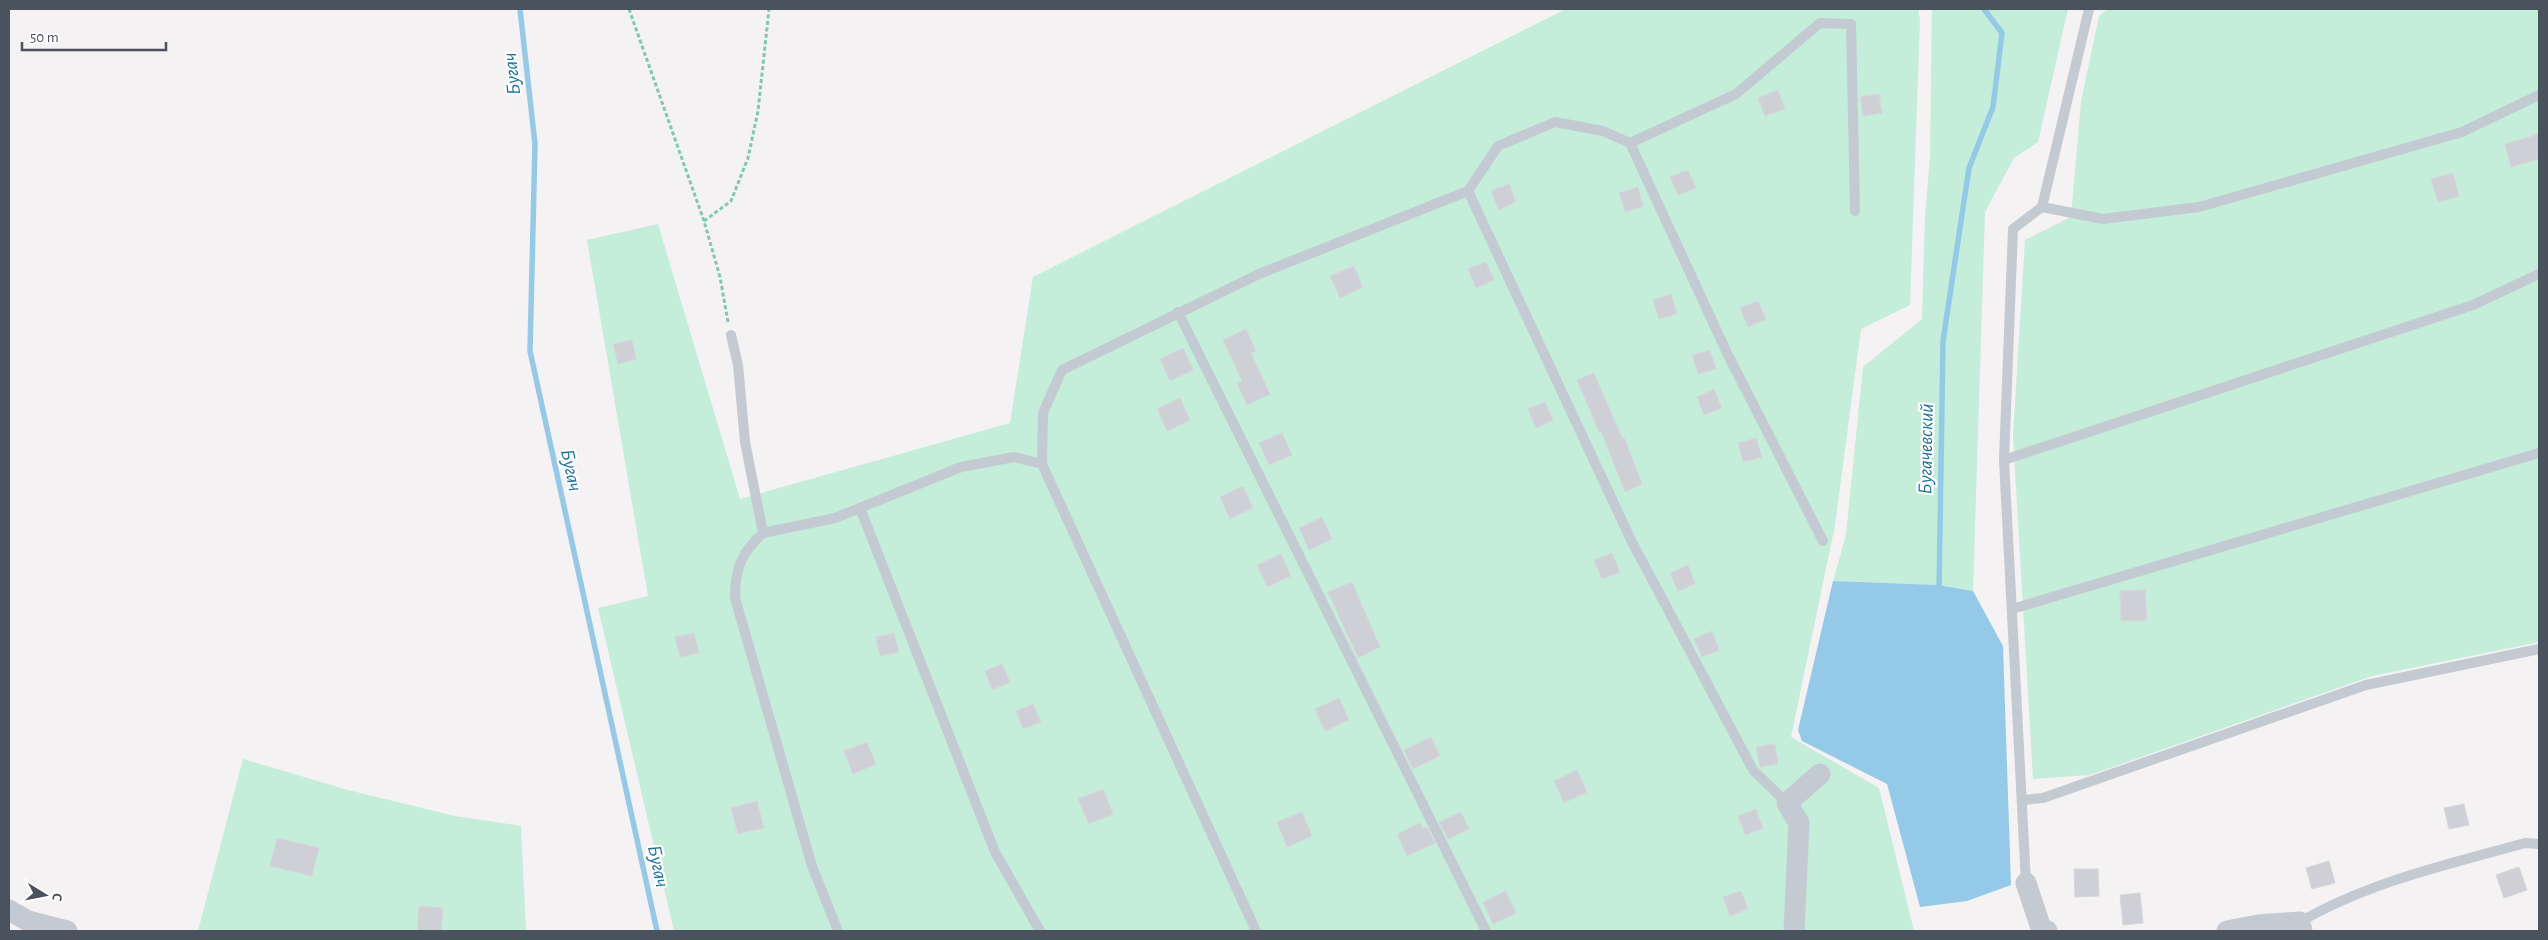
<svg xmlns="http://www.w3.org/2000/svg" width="2548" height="940" font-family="'Alegreya Sans',sans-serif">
<rect width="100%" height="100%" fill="#f4f2f2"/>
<g fill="#c4edda">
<polygon points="1566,9 1918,9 1920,20 1910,305 1861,329 1835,525 1791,737 1879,788 1914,931 674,931 598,608 648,596 587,240 658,224 740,499 1010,423 1033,277"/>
<polygon points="1932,9 2068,9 2038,142 2014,158 1985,212 1973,591 1938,585 1833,581 1846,535 1863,367 1922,319 1925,215 1930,158"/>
<polygon points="2108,9 2539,9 2539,642 2372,676 2090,775 2033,779 2013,436 2025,240 2071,217 2081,102 2099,16"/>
<polygon points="243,759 348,790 455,816 521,826 526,931 198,931"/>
</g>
<polygon fill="#94cae7" points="1833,581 1938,585 1973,591 2003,646 2011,885 1967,901 1920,907 1887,784 1802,741 1798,730"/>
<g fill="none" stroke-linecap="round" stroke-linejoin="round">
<g stroke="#94cae7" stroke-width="5.5">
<polyline points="520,9 535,144 530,351 657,931"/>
<polyline points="1939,591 1943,341 1969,168 1993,107 2002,33 1984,9"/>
</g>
</g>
<g fill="#cfd0d5" stroke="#d6d7dc">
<polygon points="1778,90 1785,109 1765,116 1758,98"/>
<polygon points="1879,94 1882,113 1863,116 1860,97"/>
<polygon points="2539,134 2539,159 2511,167 2505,144"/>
<polygon points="1688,170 1696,188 1678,195 1670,177"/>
<polygon points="2453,173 2459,196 2438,202 2431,179"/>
<polygon points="1509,184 1516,202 1499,210 1491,191"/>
<polygon points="1638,187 1643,206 1625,212 1619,193"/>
<polygon points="1486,262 1494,280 1476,288 1468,269"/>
<polygon points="1354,266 1363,287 1340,298 1330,276"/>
<polygon points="1671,294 1677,314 1659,319 1653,300"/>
<polygon points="1758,301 1766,319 1748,327 1740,308"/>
<polygon points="1246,329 1256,351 1251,353 1270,394 1247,405 1237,383 1242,381 1223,340"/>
<polygon points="632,340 636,359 618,364 613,344"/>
<polygon points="1183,348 1193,370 1170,381 1160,359"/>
<polygon points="1710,350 1716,369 1698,374 1692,355"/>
<polygon points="1594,373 1622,438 1624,437 1642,484 1625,492 1601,431 1599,432 1577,380"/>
<polygon points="1714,389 1722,408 1704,415 1697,397"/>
<polygon points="1180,398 1190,420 1167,431 1157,409"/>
<polygon points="1545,402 1553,420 1536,428 1528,409"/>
<polygon points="1282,433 1292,455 1269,465 1259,443"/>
<polygon points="1756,438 1762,457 1743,462 1738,443"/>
<polygon points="1243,486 1253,508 1230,519 1220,497"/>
<polygon points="1322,517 1332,539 1309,550 1299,528"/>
<polygon points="1612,553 1620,572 1602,579 1594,560"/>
<polygon points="1281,554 1291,576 1267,587 1257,565"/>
<polygon points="1688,565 1695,584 1678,591 1670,573"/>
<polygon points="1352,582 1380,647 1358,658 1328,592"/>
<polygon points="2145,590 2147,620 2121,621 2120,591"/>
<polygon points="1712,631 1719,650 1702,657 1694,639"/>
<polygon points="694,633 699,653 680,657 675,637"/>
<polygon points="894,633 899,652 880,656 876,637"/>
<polygon points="1002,664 1010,682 992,690 985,671"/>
<polygon points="1339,698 1349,720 1325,731 1315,709"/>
<polygon points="1033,704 1041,722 1023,729 1016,711"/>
<polygon points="1431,737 1440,756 1413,769 1404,750"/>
<polygon points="867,742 876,764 853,774 844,751"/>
<polygon points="1775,744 1778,764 1760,767 1756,747"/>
<polygon points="1577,770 1587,792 1564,803 1554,781"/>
<polygon points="1103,789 1113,814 1089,824 1078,799"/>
<polygon points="757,801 764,828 738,834 731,808"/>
<polygon points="2464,804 2469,825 2449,829 2444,808"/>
<polygon points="1756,809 1763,828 1745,835 1738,816"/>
<polygon points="1302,812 1312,836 1287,847 1277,822"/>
<polygon points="1461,812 1469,829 1448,839 1439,822"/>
<polygon points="1420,823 1423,829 1427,827 1435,843 1407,856 1397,834"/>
<polygon points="277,838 319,848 312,876 270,866"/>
<polygon points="2329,861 2335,883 2312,889 2306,868"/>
<polygon points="2519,867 2527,890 2504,898 2496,875"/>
<polygon points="2074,869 2098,869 2099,896 2075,897"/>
<polygon points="1506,891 1516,913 1493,924 1483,902"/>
<polygon points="1741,891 1748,909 1730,916 1723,897"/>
<polygon points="2140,893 2143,923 2123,925 2120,895"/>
<polygon points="419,906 443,908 441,931 417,931"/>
</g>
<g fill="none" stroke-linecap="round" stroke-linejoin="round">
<g stroke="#7ec9af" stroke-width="3" stroke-dasharray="4 2.5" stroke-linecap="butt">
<polyline points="629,9 704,221"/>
<polyline points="728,322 720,277 704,221 731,201 748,158 758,111 769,9"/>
</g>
<g stroke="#c3cad2" stroke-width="10">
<polyline points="2089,9 2042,207 2103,219 2199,207 2462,132 2539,95"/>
<polyline points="1630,143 1728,355 1823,541"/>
<polyline points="1468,191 1498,146 1555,122 1603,131 1630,143 1736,94 1820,23 1851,24 1855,211"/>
<polyline points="1178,312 1486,931"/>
<path d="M731 335 738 365 745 442 763 533C741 553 735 569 735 598L812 866 838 931"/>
<polyline points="2004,460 2473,305 2539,274"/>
<polyline points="860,508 995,852 1040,931"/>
<polyline points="763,533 835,518 961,467 1014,457 1042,464"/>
<polyline points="2012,609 2539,453"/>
<polyline points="2023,800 2043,798 2366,685 2539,649"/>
<polyline points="2026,883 2004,460 2013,229 2042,207"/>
<path d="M2300 922C2368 882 2450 864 2525 843L2539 844"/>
<polyline points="1256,931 1042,464 1043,413 1062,370 1259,274 1468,191 1631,540 1753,770 1787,803"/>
</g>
<g stroke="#c3cad2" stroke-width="21">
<polyline points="2026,883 2041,928 2047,931"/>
<polyline points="9,910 28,921 67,931"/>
<polyline points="1794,931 1799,823 1787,803 1820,774"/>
<polyline points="2227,931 2258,925 2300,922 2302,931"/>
</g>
</g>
<g text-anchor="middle" stroke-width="4.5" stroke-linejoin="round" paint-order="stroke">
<g font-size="20" font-style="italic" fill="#1673a5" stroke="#fff">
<text transform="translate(511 74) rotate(-96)" y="7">Бугач</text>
<text transform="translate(1925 449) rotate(-89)" y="7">Бугачевский</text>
<text transform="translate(572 470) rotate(78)" y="7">Бугач</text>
<text transform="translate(659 866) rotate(78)" y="7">Бугач</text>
</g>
</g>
<rect width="2548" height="940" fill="none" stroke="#4a525e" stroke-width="20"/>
<g transform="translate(45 895) rotate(100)" stroke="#ffffff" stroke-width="4" paint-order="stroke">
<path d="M0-4L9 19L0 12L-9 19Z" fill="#4a525e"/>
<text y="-8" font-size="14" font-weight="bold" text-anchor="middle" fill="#4a525e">С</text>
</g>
<path d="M22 42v8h144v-8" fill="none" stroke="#4a525e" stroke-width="2.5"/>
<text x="30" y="42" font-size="15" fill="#4a525e" stroke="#ffffff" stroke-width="4" paint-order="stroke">50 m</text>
</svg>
